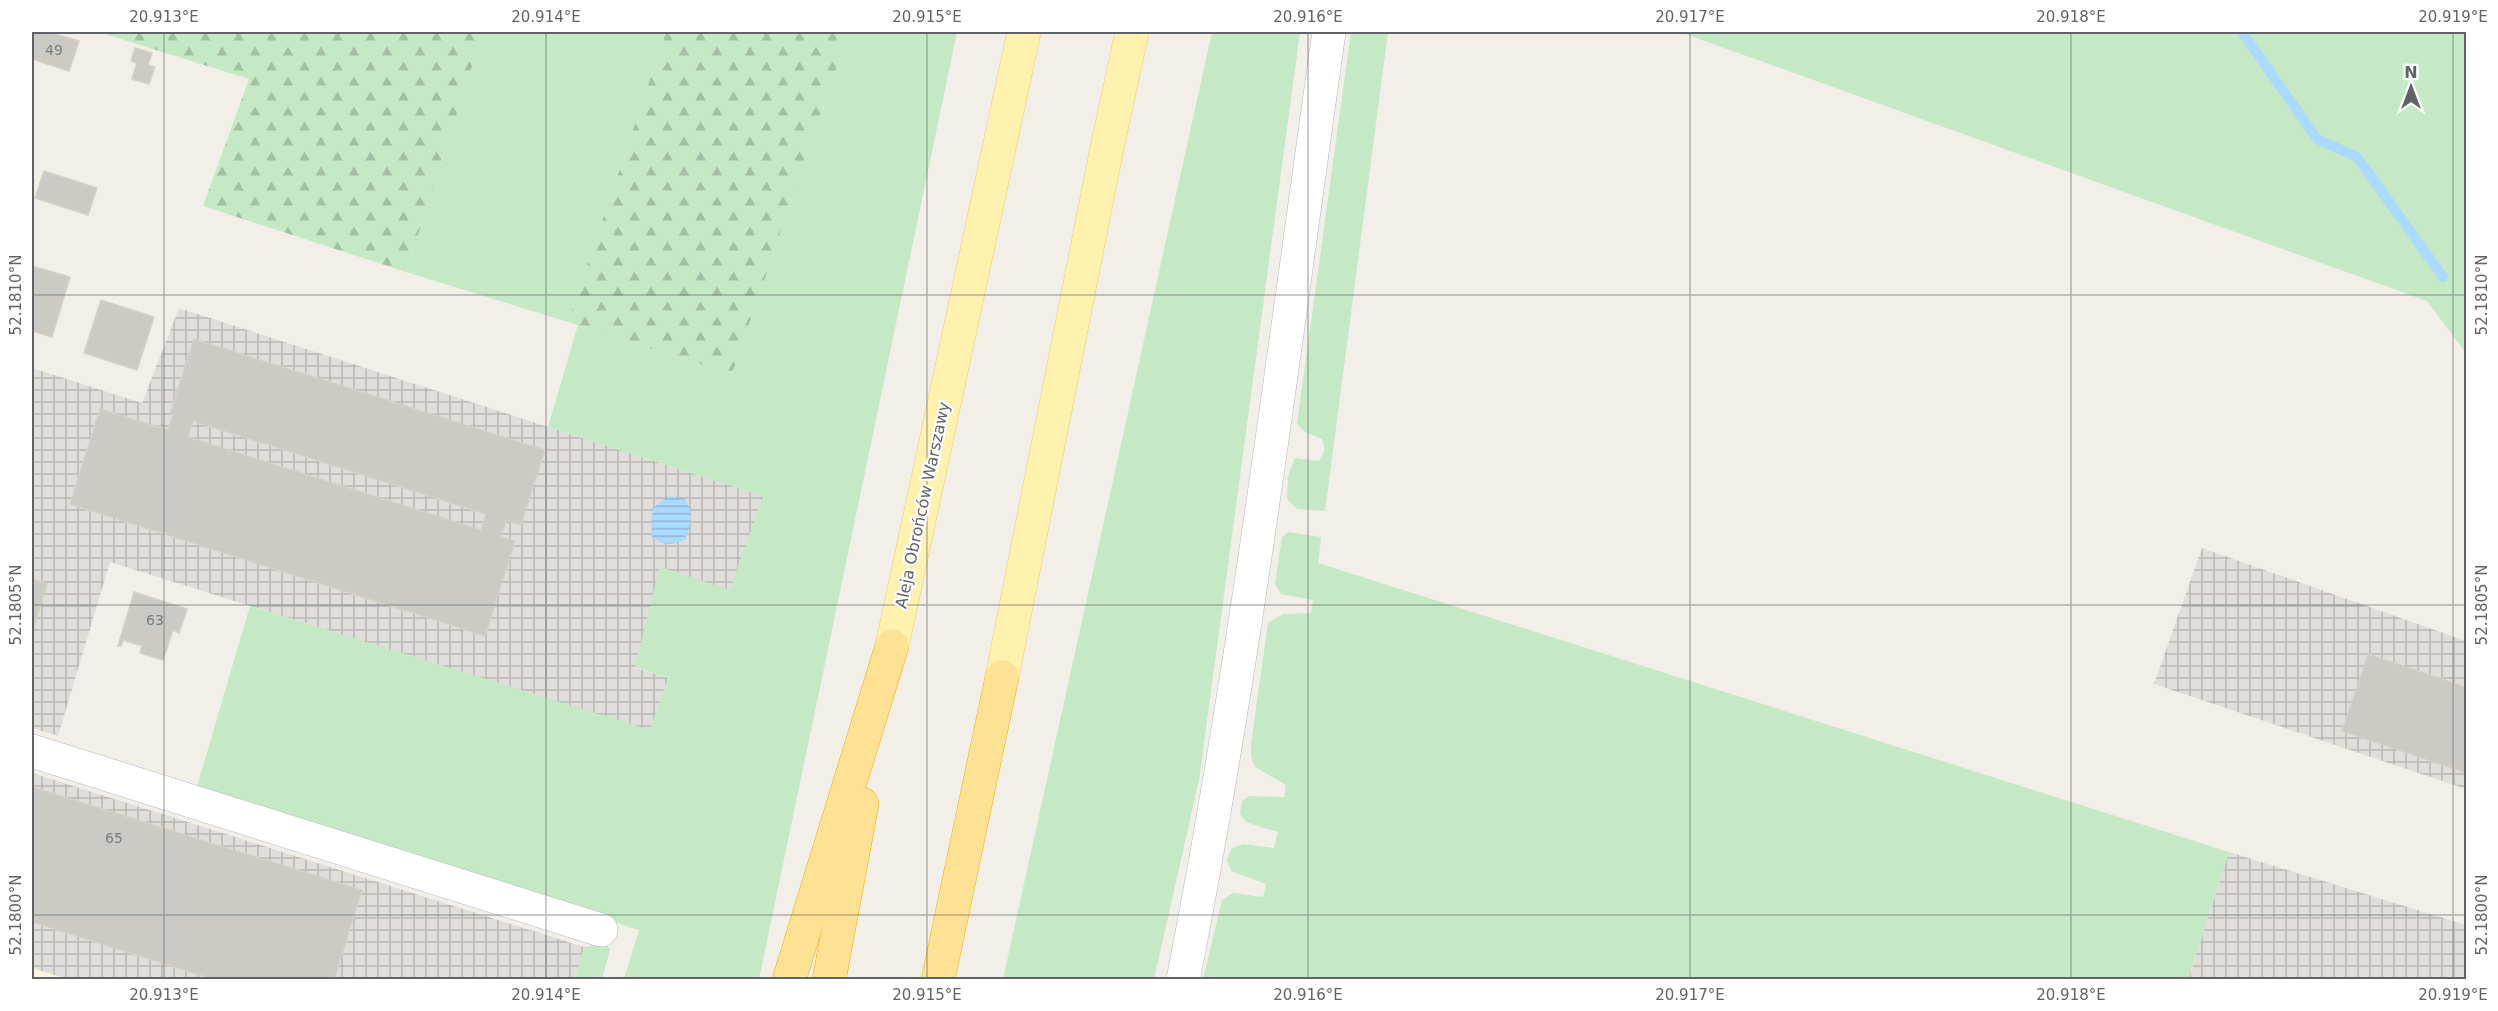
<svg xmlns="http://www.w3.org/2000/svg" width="2498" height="1011" font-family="'DejaVu Sans',sans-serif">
<defs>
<pattern id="industrial-grid" width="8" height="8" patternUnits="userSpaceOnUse" patternTransform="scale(1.5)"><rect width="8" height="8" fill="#e0deda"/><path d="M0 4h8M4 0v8" fill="none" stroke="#b9b8b5"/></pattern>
<pattern id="forest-firs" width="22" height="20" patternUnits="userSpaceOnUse" patternTransform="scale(1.5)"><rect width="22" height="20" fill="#c5e8c5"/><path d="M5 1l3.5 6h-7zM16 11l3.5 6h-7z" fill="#a3c0a4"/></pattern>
<pattern id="water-rules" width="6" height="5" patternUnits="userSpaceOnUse" patternTransform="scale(1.5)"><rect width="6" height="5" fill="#aadaff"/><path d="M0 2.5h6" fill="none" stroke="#8eb4d2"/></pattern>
</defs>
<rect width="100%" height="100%" fill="#f1efe8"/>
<polygon fill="#fef7e0" points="32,968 70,979 32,979"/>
<g fill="url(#industrial-grid)">
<polygon points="179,308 763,496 730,591 660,567 636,668 668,678 650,731 110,562 58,736 32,728 32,368 142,403"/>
<polygon points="2202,548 2466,641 2466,789 2154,684"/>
<polygon points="32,773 584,947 575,979 70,980 32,968"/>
<polygon points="2229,852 2466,925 2466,979 2188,980"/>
</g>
<g fill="#c5e8c5">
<polygon points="483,32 666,32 568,322 406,272"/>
<polygon points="849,32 957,32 759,979 624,979 639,930 196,790 250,606 650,730 668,678 635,667 660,567 730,590 763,496 548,427 578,325 732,374"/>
<polygon points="1212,32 1300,32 1199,780 1154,979 1003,979"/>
<polygon points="1351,32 1388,32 1325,511 1297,509 1287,499 1288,476 1295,458 1319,461 1325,450 1322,439 1305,432 1297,424"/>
<polygon points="1680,32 2466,32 2466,353 2427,301"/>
<polygon points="1288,532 1321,537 1318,563 2229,852 2188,979 1203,979 1222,900 1233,893 1263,897 1266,884 1231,871 1227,859 1232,848 1243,844 1274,848 1278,832 1246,822 1240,814 1242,801 1250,796 1284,797 1286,785 1255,767 1251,756 1251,744 1268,623 1283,614 1311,613 1313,600 1281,594 1275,584 1282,537"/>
<polygon points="606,943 610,950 602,979 575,980 584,947"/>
</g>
<g fill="url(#forest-firs)">
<polygon points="109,32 483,32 406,272 203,206 249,79 108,35"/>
<polygon points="666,32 849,32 732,374 568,322"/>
</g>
<path fill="url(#water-rules)" d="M670 496 685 499C694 514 691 525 685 540 672 545 663 546 652 537 651 515 649 506 670 496Z"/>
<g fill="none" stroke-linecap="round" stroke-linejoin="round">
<polyline stroke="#aadaff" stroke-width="10" points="2242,32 2317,139 2357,157 2443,277"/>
</g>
<g fill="#cccac5" stroke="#d6d1c6" stroke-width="1.5" fill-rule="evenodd">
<polygon points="32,32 48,32 79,41 69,71 32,59"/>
<polygon points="135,48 152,53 148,65 155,67 149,84 132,79 137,63 131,61"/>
<polygon points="44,171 97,188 88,215 35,198"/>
<polygon points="32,266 70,277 52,337 32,331"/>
<polygon points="101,300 154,317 137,370 84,353"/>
<path d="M194 339 545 450 521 525 506 520 501 537 515 541 485 636 70 504 100 409 168 430 173 414H170ZM193 421 486 514 481 530 188 437Z"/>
<polygon points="32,579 47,584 32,634"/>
<polygon points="134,592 187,609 179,633 173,630 163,660 140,653 142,646 123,640 121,646 118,646"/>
<polygon points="2368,654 2466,687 2466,773 2342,731"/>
<polygon points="32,787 362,890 334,980 216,980 32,922"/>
</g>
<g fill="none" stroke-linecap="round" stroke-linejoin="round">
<g stroke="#b5b8bc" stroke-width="34">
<g id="minor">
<polyline points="32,751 601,930"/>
<path d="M1183 980C1245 666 1284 348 1329 32"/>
</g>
</g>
<g stroke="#f2c960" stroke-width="34">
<g id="major">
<polyline points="892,646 1024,32"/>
<polyline points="1002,677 1107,148 1132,32"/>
</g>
</g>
<g stroke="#f9ab00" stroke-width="34">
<g id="highway">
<polyline points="789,980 892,646"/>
<polyline points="829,980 862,804"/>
<polyline points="938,980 1002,677"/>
</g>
</g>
<use href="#minor" stroke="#fff" stroke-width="33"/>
<use href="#major" stroke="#fff2af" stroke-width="33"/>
<use href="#highway" stroke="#fde293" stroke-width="33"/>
</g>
<path fill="none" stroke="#5f6368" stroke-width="1.5" stroke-opacity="0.45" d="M164 32V980M546 32V980M927 32V980M1308 32V980M1690 32V980M2071 32V980M2453 32V980M32 295H2466M32 605H2466M32 915H2466"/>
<g text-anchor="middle" stroke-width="4.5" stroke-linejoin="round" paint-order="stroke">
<g font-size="14" fill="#7a7d7f">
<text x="54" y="55">49</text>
<text x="155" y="625">63</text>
<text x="114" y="843">65</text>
</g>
<g font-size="16" fill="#5f6368" stroke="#fff">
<text transform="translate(922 505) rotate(-78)" y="6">Aleja Obrońców Warszawy</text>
</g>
</g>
<rect width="2498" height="1011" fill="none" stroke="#ffffff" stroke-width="66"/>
<g transform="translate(2411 87)" stroke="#ffffff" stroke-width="4.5" paint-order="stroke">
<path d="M0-4.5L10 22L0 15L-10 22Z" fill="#5f6368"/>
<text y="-9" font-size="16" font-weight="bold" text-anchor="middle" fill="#5f6368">N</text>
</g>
<rect x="33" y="33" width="2432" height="945" fill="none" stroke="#5f6368" stroke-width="2"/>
<g font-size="15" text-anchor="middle" fill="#5f6368">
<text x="164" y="22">20.913°E</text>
<text x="546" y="22">20.914°E</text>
<text x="927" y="22">20.915°E</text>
<text x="1308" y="22">20.916°E</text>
<text x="1690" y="22">20.917°E</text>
<text x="2071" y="22">20.918°E</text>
<text x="2453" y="22">20.919°E</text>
<text transform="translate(16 295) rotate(-90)" y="5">52.1810°N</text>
<text transform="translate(2482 295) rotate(-90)" y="5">52.1810°N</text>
<text transform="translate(16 605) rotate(-90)" y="5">52.1805°N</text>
<text transform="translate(2482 605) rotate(-90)" y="5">52.1805°N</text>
<text transform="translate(16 915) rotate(-90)" y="5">52.1800°N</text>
<text transform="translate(2482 915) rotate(-90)" y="5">52.1800°N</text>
<text x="164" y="1000">20.913°E</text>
<text x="546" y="1000">20.914°E</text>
<text x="927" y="1000">20.915°E</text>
<text x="1308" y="1000">20.916°E</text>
<text x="1690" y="1000">20.917°E</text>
<text x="2071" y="1000">20.918°E</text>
<text x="2453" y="1000">20.919°E</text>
</g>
</svg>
